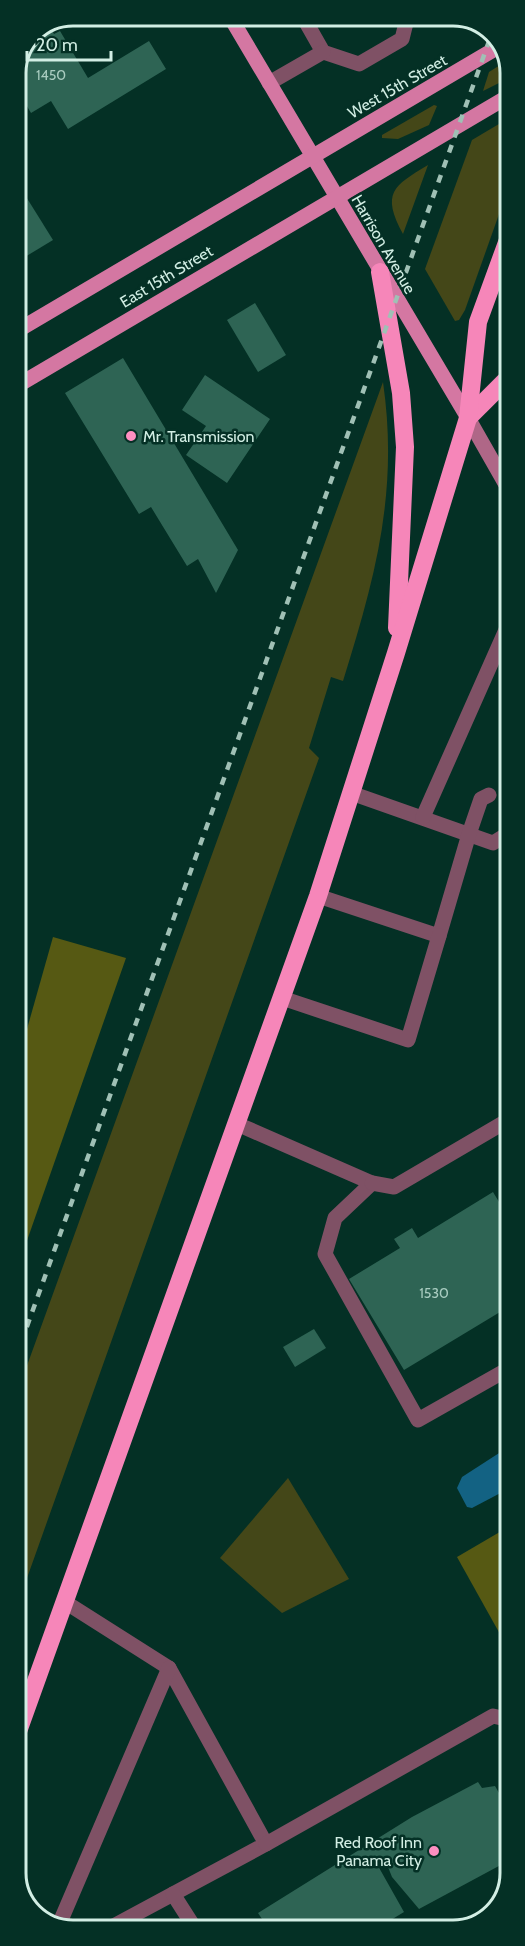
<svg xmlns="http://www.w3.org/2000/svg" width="525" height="1946" font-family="Cabin,sans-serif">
<rect width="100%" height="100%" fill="#043025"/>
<g fill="#444718">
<polygon points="508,60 509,78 483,91 489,72"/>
<polygon points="434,105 437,106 429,125 398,139 382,138 382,135"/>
<polygon points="509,118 509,186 465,310 459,320 455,321 425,269 472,140"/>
<path d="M428 165 403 234C381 193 393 186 428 165Z"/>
<path d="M383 382C399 492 375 578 343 681L331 677 309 748 319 758 16 1609V1396Z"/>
<polygon points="288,1478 349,1579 282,1613 220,1558"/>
</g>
<g fill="#565913">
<polygon points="53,937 126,958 16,1272 16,1068"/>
<polygon points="510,1526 510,1652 457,1557"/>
</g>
<polygon fill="#136283" points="510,1446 510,1488 472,1508 467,1507 457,1488 462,1477"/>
<g fill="#2e6454">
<polygon points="358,15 379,15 376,23"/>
<polygon points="49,25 54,34 60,31 88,78 149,41 166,69 68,129 51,101 31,113 15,86 15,73 32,32"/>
<polygon points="15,179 53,240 15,263"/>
<polygon points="255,303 286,355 258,372 227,320"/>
<polygon points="123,358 238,550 216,593 198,559 187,566 151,507 139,514 65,393"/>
<polygon points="205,375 270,419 227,483 186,455 206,426 182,410"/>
<polygon points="493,1192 510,1220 510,1306 404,1370 349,1279 400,1248 394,1239 412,1228 418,1238"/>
<polygon points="314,1329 326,1348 295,1367 283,1347"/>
<polygon points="478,1782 482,1788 495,1786 510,1812 510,1828 507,1831 510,1837 510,1860 419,1909 392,1877 388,1867 373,1857 404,1912 381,1926 383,1930 255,1930 264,1922 258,1913 412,1817"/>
</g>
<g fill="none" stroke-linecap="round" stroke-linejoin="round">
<g stroke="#7f5165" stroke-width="15">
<polyline points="302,15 323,52 359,64 402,39 408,15"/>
<polyline points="269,83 323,52"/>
<polyline points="351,793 493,843 509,833"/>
<polyline points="423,817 509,623"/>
<polyline points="318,896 439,936 469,834 481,799 489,795"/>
<polyline points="282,998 408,1040 439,936"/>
<polyline points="237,1124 372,1183 335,1218 325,1254 418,1420 510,1368"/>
<polyline points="372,1183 394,1187 510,1119"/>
<polyline points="65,1602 169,1668 266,1844 106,1930"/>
<polyline points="266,1844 493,1716 510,1720"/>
<polyline points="173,1894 196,1930"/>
<polyline points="58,1927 169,1668"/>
</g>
<polyline stroke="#af6787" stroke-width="15" points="468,418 509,490"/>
<g stroke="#d477a2" stroke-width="15">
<polyline points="229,15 468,418"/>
<polyline points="15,332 500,46"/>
<polyline points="15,387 509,96"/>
</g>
<g stroke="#f686b9" stroke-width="18">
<polyline points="380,272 401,393 405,447 397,628"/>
<polyline points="468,418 509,377"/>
<polyline points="16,1737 318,896 396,653 468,418 478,322 509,237"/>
</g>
<polyline stroke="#a0c0b5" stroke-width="4.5" stroke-dasharray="8 8" stroke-linecap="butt" points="16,1357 492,33"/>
</g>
<g fill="#fd8fc1" stroke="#043025" stroke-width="2">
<circle cx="131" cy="436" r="6"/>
<circle cx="434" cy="1851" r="6"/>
</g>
<g text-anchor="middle" stroke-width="5" stroke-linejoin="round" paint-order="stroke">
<g font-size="14" fill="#a9ccc0">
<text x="51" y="80">1450</text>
<text x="434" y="1298">1530</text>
</g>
<g font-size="16" fill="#d2eee4" stroke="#043025">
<text transform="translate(397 86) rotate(-30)" y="6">West 15th Street</text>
<text transform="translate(384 244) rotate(60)" y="6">Harrison Avenue</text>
<text transform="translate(166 276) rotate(-31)" y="6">East 15th Street</text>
</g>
<g font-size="16" fill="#d2eee4" stroke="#043025" text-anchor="start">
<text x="143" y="442">Mr. Transmission</text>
<text x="422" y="1848" text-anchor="end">Red Roof Inn<tspan x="422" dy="18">Panama City</tspan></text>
</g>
</g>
<path d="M0 0H525V1946H0ZM73 26H453A47 47 0 0 1 500 73V1873A47 47 0 0 1 453 1920H73A47 47 0 0 1 26 1873V73A47 47 0 0 1 73 26Z" fill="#043025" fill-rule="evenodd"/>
<path fill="none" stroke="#d2eee4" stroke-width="3" d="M73 26H453A47 47 0 0 1 500 73V1873A47 47 0 0 1 453 1920H73A47 47 0 0 1 26 1873V73A47 47 0 0 1 73 26Z"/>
<path d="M27 51v9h84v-9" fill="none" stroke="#d2eee4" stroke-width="3"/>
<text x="36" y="51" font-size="18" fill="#d2eee4" stroke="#043025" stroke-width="4.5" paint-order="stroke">20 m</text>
</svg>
